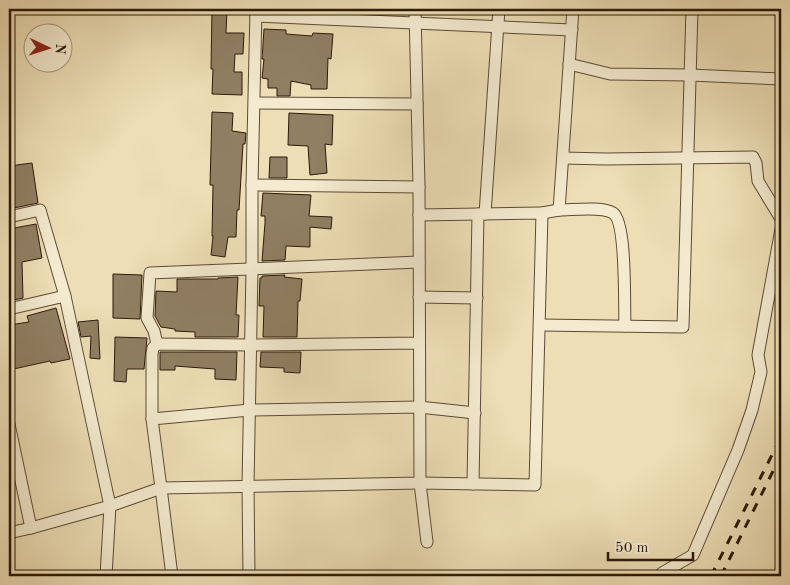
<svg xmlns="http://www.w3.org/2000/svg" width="790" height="585" font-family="'Old Standard TT',serif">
<rect width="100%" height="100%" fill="#eddeb5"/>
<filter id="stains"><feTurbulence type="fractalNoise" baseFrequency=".004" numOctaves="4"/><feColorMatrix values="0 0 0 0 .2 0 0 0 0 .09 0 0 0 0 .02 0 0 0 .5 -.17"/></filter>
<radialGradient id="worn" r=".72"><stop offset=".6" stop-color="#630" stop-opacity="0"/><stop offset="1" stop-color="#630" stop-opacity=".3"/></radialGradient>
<g fill="#907f63" stroke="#2b190a">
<polygon points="212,9 227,9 226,33 244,33 243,54 235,54 234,72 242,72 242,95 212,94 213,69 211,69"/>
<polygon points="264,29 286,30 286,34 312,36 313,33 333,34 331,59 328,58 327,89 311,89 311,85 291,81 290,96 277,96 277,88 268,88 268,79 262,78 264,59 262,59"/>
<polygon points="212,112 233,113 232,131 246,133 245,144 243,144 239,210 237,210 236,237 228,237 225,257 211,255 213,236 212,236 213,185 210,185"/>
<polygon points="289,113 333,115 332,145 325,144 327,173 310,175 308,146 288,145"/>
<polygon points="270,157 287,157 287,178 269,178"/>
<polygon points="32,163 38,203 9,209 9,166"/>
<polygon points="263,193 311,195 309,216 332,217 331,229 310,227 310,247 286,246 285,260 262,261 265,223 265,216 261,216"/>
<polygon points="36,224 42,258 22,262 23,298 9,301 9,231 15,230 14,228"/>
<polygon points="113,274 142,275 140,319 113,318"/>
<polygon points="285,275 284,277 302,279 300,301 298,301 297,337 263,337 264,306 259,306 260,278 262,278 262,276"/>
<polygon points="238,277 236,315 239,315 238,337 195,337 195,332 175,331 175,329 161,327 155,316 156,291 177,292 177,279 218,279 218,278"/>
<polygon points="56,308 70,359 51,363 50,361 9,370 9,325 29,322 27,316"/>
<polygon points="98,320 100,359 90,358 91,336 81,337 78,322"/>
<polygon points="115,337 147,338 144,369 127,369 126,382 114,381"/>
<polygon points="160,352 237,352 236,380 215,379 215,369 175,366 175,370 160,370"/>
<polygon points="261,352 301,352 300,373 284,372 284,368 260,367"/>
</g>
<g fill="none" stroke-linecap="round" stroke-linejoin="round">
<g stroke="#5c4a35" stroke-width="13">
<g id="minor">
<polyline points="415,9 419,187 420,483 161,488 152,419 152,354 153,348 157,344 250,345 419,343"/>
<polyline points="256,16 572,30"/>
<polyline points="569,64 610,74 690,75 781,79"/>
<polyline points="255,103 417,104"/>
<polyline points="563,158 606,159 753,157 756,163 758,181 781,219"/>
<polyline points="252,185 419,187"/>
<path d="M559 210C573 210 602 206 613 213 627 222 624 307 625 326"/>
<polyline points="542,213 559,210 573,9"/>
<polyline points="485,214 499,9"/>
<polyline points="419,215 542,213 535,485 420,483 427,542"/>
<polyline points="9,217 40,210 65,296 110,506 106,576"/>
<polyline points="419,297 477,298"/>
<polyline points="9,309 65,296"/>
<polyline points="540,325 683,327 692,9"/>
<polyline points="157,344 154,331 147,318 150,273 419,262"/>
<polyline points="152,419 250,410 419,407 475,413"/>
<polyline points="9,424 31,528 9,533"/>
<polyline points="473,484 478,214"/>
<polyline points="31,528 110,506 161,488 172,576"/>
<polyline points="249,576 248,486 252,268 252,185 256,9"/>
<polyline points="660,576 662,573 693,555 738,450 752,410 761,372 758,355 781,229"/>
</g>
</g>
<use href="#minor" stroke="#f3eacf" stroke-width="11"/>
<g stroke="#2b190a" stroke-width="3" stroke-dasharray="9 9" stroke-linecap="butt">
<polyline points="711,576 781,437"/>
<polyline points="721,576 781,455"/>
</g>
</g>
<rect width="790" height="585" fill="none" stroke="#eddeb5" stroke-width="30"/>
<rect x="10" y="10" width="770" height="565" fill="none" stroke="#2b190a" stroke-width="2.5"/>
<rect x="15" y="15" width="760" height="555" fill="none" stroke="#2b190a"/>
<g transform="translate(48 48) rotate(94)"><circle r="24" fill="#f3eacf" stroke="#a39680"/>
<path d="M0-4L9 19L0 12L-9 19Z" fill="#8f2418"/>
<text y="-8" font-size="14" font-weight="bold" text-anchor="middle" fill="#2b190a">N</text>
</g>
<path d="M608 552v8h85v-8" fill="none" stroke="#2b190a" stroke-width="2.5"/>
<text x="615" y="552" font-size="15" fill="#2b190a" stroke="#f3eacf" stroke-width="4" paint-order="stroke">50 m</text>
<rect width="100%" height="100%" filter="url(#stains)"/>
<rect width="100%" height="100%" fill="url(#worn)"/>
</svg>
